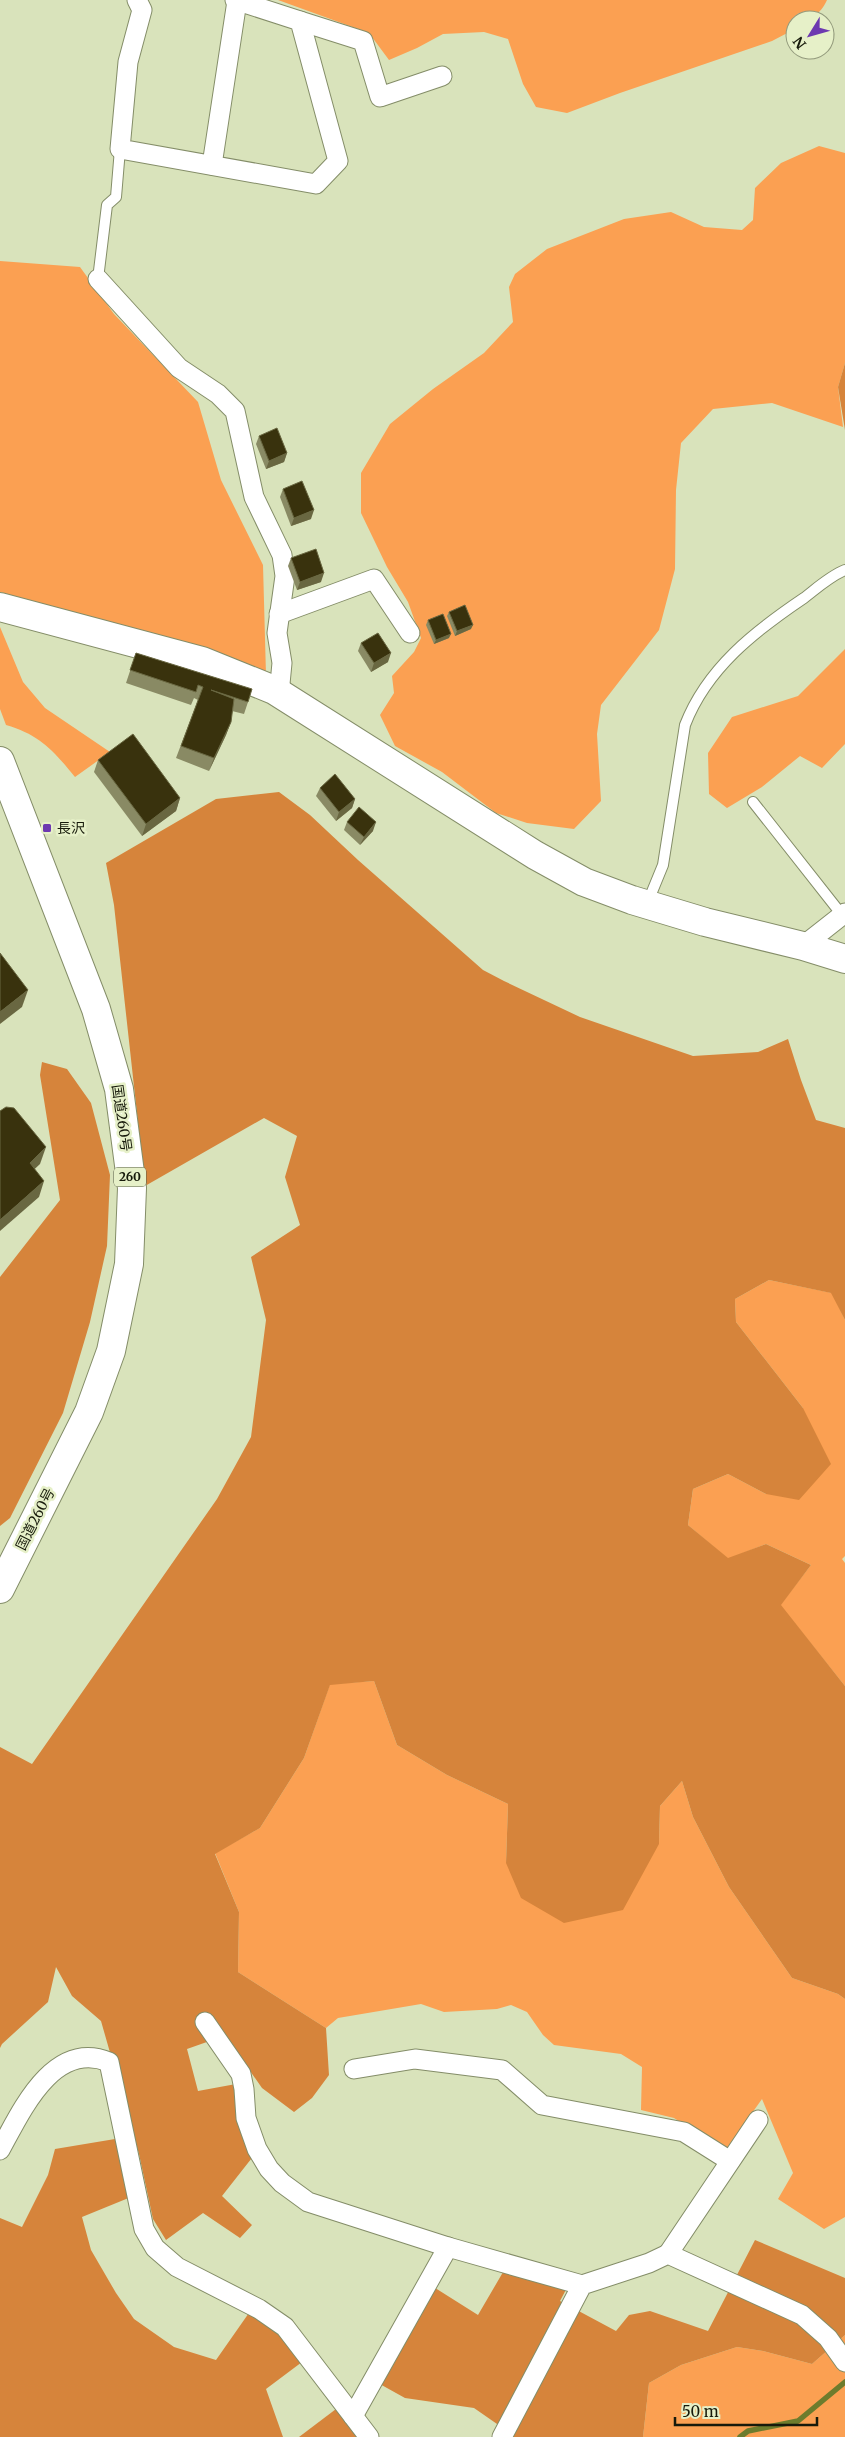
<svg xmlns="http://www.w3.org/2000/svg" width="845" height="2437" font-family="Merriweather,'Noto Sans JP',serif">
<rect width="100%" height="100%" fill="#d9e3bb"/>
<g fill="#fba052">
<path d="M278 0H827C820 15 811 20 795 20V29L772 41 620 93 567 113 536 107 523 84 508 39 484 32 443 34 417 48 389 60 369 33Z"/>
<polygon points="819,146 845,153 845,363 838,387 843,427 772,403 713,409 681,443 676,490 675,569 659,630 601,705 597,734 601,801 574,829 527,823 496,813 442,772 395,746 380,715 394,693 392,676 414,652 421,638 408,602 387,567 361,513 361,473 390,424 433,389 484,353 513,322 509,287 515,274 547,249 624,219 671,212 704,227 742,230 753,220 755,188 781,163"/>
<polygon points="0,261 80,267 114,314 198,402 221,480 263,565 266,675 207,649 0,592"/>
<path d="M0 627 23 682 45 708 110 752 75 777C53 750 40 735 6 725L0 709Z"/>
<polygon points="845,649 845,744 822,768 800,756 762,787 727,808 709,794 708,753 732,717 798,696"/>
<polygon points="769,1280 832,1293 845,1320 845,1556 842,1559 845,1563 845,1686 780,1605 811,1565 766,1544 728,1559 688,1525 693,1489 728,1474 766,1494 803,1408 736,1322 735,1299"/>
<polygon points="374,1681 397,1745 447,1775 508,1804 506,1863 659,1844 660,1806 682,1781 693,1817 729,1887 792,1978 838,1994 845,1999 845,2217 824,2229 778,2199 793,2173 762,2099 725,2151 674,2118 641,2110 642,2067 621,2054 554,2045 543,2035 527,2012 511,2005 497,2009 444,2012 421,2004 338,2018 326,2028 238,1972 239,1912 215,1853 260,1828 304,1758 330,1684"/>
<polygon points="845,2335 845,2437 643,2437 649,2383 681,2365 737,2347 763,2351 812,2364"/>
</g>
<g fill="#d6843b">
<polygon points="845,363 845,430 838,387"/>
<polygon points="279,792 310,815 358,860 483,970 504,981 580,1017 693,1056 758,1052 788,1039 801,1080 816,1120 845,1128 845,1320 831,1293 769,1280 735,1299 736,1322 803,1408 831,1464 799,1500 766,1494 728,1474 693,1489 688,1525 728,1558 766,1544 811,1565 781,1605 845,1686 845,1999 838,1994 792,1978 729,1887 693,1817 682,1781 660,1806 659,1844 623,1910 564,1923 521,1898 506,1863 508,1804 447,1775 397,1745 374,1681 330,1685 304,1758 260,1828 215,1854 239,1912 238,1972 326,2028 329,2075 312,2098 294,2112 262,2088 236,2051 221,2037 187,2049 198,2091 236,2084 255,2154 222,2196 252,2225 240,2238 203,2213 166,2240 153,2219 139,2154 101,2021 72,1996 56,1967 48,2002 2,2044 0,2048 0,1747 32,1764 217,1499 251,1437 266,1320 251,1257 300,1225 285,1177 297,1136 264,1118 145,1186 114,905 106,863 216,799"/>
<polygon points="42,1062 67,1069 91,1103 110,1175 107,1246 90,1322 63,1413 10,1518 0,1526 0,1277 60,1200 40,1075"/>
<polygon points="121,2138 131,2197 82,2217 91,2250 116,2293 134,2319 174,2347 216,2360 251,2310 274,2323 306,2359 266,2389 283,2437 0,2437 0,2218 22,2227 48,2175 55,2149"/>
<polygon points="755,2240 845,2278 845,2335 812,2364 763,2351 737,2347 681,2365 649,2383 643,2437 513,2437 513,2435 474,2408 405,2398 378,2383 432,2286 478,2315 506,2267 569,2284 560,2301 616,2331 629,2315 650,2311 708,2331"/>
<polygon points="340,2406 364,2437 299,2437"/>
</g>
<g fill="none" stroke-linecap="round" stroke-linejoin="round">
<polyline stroke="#6d7c2d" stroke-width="5.5" points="740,2437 748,2431 798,2421 845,2382"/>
<g stroke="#848d68" stroke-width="12">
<g id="lane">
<polyline points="98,279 107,205 116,197 120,149"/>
<polyline points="753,802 842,915"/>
<path d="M647 904 663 865 685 725C707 668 755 631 804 598 817 588 830 576 845 570"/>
</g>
</g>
<g stroke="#848d68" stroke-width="21">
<g id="street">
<polyline points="137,0 142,10 128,62 120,149 316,184 338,161 300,21 235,0"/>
<polyline points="300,21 363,41 380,97 442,76"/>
<polyline points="212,165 237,1"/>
<polyline points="98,279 179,368 218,394 235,411 254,497 282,555 285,576 277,633 282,663 279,694"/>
<polyline points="279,614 374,579 410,633"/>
<polyline points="803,946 845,913"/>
<polyline points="205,2022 241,2074 244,2089 246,2118 257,2149 269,2169 282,2183 308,2202 448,2247 582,2285"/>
<polyline points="354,2069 415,2059 502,2070 542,2105 684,2132 730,2161"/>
<path d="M0 2150C21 2112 53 2039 109 2062L144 2229 155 2248 177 2267 259 2309 285 2327 369 2437"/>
<polyline points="668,2254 758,2120"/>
<polyline points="353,2416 448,2247"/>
<polyline points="502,2437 582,2285 649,2263 668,2254 802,2315 828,2338 845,2362"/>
</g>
</g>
<g stroke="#848d68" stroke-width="30">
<polyline id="secondary" points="0,607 202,661 274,690 535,855 584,882 632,900 705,922 803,946 845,959"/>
</g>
<g stroke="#848d68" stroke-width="30">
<polyline id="highway" points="0,761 96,1009 119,1089 132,1188 129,1264 111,1351 89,1412 0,1589"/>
</g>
<use href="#lane" stroke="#fff" stroke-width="10"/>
<use href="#street" stroke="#fff" stroke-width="19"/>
<use href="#secondary" stroke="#fff" stroke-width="28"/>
<use href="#highway" stroke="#fff" stroke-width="28"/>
</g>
<g fill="#898a64">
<polygon points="259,436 287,453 284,462 266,469 256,444"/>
<polygon points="283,489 311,519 291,526 280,497"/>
<polygon points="291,558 321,582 297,590 288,566"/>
<polygon points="449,612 471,629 455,636 447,616"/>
<polygon points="428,620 449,638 434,644 426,625"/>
<polygon points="361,643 388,662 371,672 358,651"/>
<polygon points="136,653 248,702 244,714 232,711 231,722 226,735 209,771 176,758 198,700 194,698 191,705 126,683"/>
<polygon points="98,760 180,798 176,811 142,836 94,772"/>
<polygon points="320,788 355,799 352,808 336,821 316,796"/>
<polygon points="347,822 373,831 360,845 344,830"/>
</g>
<g fill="#696741">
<polygon points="287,453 284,462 266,469 269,461"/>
<polygon points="314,510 311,519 291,526 294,518"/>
<polygon points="324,573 321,582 297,590 300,582"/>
<polygon points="473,625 471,629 455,636 457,631"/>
<polygon points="451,634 449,638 434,644 436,640"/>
<polygon points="391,653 388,662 371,672 374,663"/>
<polygon points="231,722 226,735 209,771 214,758"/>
<polygon points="180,798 176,811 142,836 146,824"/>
<polygon points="355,799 352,808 336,821 339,812"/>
<polygon points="376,822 373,831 360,845 364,837"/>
<polygon points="28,990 22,1007 0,1024 0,1012"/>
<polygon points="46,1147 40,1164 24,1179 30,1163"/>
<polygon points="44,1181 39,1197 0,1231 0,1220"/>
</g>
<g fill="#39320d" stroke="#696741">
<polygon points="277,428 287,453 269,461 259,436"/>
<polygon points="302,481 314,510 294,518 283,489"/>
<polygon points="316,549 324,573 300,582 291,558"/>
<polygon points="465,605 473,625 457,631 449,612"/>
<polygon points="443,614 451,634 436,640 428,620"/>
<polygon points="378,633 391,653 374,663 361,643"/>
<polygon points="136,653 252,689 248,702 211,690 234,699 231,722 214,758 181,746 203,687 198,685 196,692 130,670"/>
<polygon points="133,734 180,798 146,824 98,760"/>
<polygon points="335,774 355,799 339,812 320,788"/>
<polygon points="359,807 376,822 364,837 347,822"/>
<polygon points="0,953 28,990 0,1012"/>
<polygon points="6,1107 14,1108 46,1147 30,1163 44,1181 0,1220 0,1111"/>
</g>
<rect fill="#6d39b0" stroke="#e6f0c8" stroke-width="2" x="42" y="823" width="10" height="10" rx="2.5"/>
<g text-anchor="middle" stroke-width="5" stroke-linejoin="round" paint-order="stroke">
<rect fill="#e6f0c8" stroke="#555a44" stroke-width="1" x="114" y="1167.5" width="32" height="19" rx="4"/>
<g font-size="12" font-weight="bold" fill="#171a0b">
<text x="130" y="1181">260</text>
</g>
<g font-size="14" fill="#171a0b" stroke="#e6f0c8" text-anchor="start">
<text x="57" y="833">長沢</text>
</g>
<g font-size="14" fill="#171a0b" stroke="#e6f0c8">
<text transform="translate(122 1118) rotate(82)" y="5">国道260号</text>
<text transform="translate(35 1519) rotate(-63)" y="5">国道260号</text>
</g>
</g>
<g transform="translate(810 35) rotate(233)"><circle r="24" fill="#e6f0c8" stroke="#939a7c"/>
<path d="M0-4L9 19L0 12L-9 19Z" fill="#6d39b0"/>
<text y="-8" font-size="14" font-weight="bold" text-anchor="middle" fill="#171a0b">N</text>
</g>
<path d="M675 2417v8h142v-8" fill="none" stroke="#171a0b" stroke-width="2.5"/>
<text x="682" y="2417" font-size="15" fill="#171a0b" stroke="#e6f0c8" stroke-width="4" paint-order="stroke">50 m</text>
</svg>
